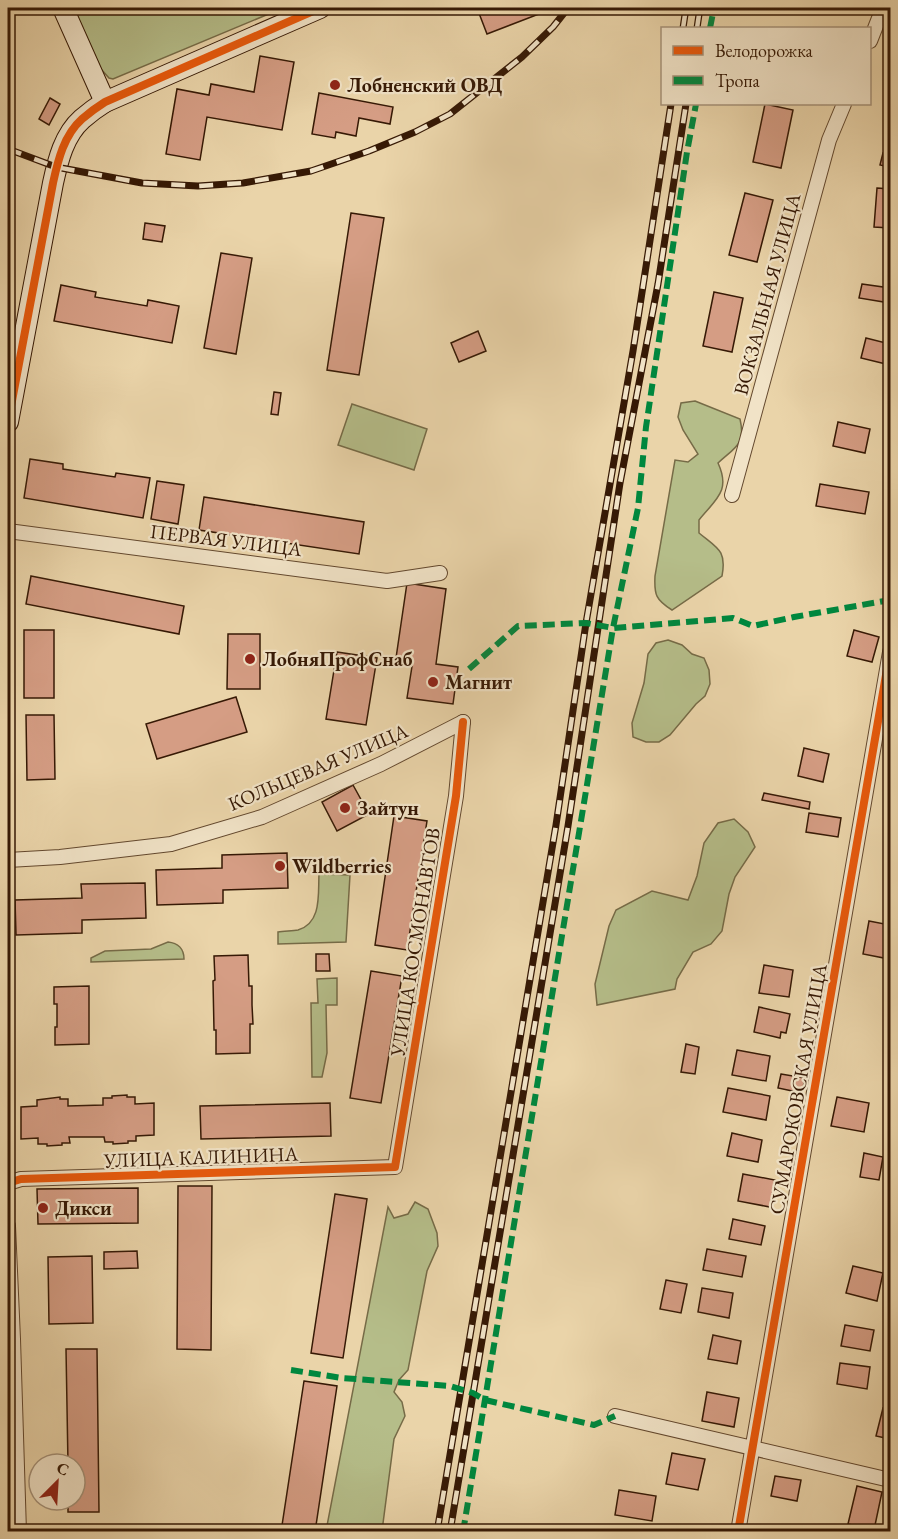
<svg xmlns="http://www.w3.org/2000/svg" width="898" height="1539" font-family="'EB Garamond',serif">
<rect width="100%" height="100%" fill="#ead4a9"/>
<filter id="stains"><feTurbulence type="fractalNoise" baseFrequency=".00333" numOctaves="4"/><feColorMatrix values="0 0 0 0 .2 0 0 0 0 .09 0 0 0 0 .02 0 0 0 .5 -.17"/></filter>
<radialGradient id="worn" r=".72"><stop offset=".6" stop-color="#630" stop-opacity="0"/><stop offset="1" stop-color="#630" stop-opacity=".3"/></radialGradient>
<g fill="#b5bd89" stroke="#766b47" stroke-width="1.5">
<polygon points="72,8 283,8 113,79 109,78 101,69"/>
<path d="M695 401 740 419C746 445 735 447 718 463 731 491 716 499 699 520V533C717 548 727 550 722 576L672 610C656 600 654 595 655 576L675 460 688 462 698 454 683 430 678 417 681 403Z"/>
<polygon points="352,404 427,429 414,470 338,445"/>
<polygon points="668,640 682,645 692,654 704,658 709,670 710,684 705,696 696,704 670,735 659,742 646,742 633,737 632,723 644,683 648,654 656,643"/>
<polygon points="734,819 748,832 755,847 735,877 729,894 722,931 711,944 693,952 677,979 675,989 597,1005 595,984 609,926 616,910 652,891 688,900 697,876 704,843 718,823"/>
<path d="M319 874 350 875 346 942 278 944V932C284 931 292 931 298 930 322 923 318 894 319 874Z"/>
<path d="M168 942C178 943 184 949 184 959L91 962V958L105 951 151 949Z"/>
<polygon points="337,978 337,1005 326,1005 327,1053 322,1077 312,1077 311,1003 318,1003 317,979"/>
<polygon points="415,1202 428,1209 437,1233 438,1246 427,1271 408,1370 399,1380 394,1392 402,1402 405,1416 394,1439 382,1531 326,1531 388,1207 394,1218 408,1214"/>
</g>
<g fill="#d59d84" stroke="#361905" stroke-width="1.5">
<polygon points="477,8 539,8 539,14 487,34"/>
<polygon points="260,56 294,62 282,130 207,117 200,160 166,154 177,89 209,95 211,84 254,92"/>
<polygon points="319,93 393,107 390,124 359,118 356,136 336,132 335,138 312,134"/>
<polygon points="50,98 60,104 49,125 39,119"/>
<polygon points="765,104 793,110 781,168 753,162"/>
<polygon points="883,153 890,155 890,167 880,165"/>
<polygon points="877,188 890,189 890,228 874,227"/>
<polygon points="745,193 773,200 757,262 729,255"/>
<polygon points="351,213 384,218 359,375 327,370"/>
<polygon points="145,223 165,226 162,242 143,239"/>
<polygon points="221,253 252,258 236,354 204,348"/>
<polygon points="862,284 890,288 890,303 859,298"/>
<polygon points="61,285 96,292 95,297 147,306 148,300 179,306 172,343 54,321"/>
<polygon points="714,292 743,298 732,352 703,346"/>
<polygon points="478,331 486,351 459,362 451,343"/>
<polygon points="866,338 890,344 890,365 861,358"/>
<polygon points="274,392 281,393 278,415 271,414"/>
<polygon points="838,422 870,429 865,453 833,446"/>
<polygon points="30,459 63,464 63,469 115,477 116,473 150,478 143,518 24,498"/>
<polygon points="157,481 184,485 178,524 151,519"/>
<polygon points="820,484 869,492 865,514 816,506"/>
<polygon points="204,497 364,522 359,554 199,530"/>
<polygon points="31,576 184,606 179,634 26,604"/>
<polygon points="407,583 446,589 436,664 458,667 453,704 407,698 413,660 396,658"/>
<rect x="24" y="630" width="30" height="68"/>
<polygon points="854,630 879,637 872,662 847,656"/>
<polygon points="228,634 260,634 260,689 227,689"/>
<polygon points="337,652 377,658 366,725 326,719"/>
<polygon points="236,697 247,732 157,759 146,724"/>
<polygon points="26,715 54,715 55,779 27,780"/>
<polygon points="804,748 829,754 823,782 798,776"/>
<polygon points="353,785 369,814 337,831 322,802"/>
<polygon points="764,793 810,802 809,809 762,800"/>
<polygon points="809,813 841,818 838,837 806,832"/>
<polygon points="394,816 427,821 407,950 375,945"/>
<polygon points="287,853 288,888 223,890 223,903 157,905 156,870 222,868 222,855"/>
<polygon points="145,883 146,918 82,920 82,933 16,935 15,900 82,898 81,884"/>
<polygon points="869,921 890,925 884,958 863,954"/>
<polygon points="316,954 329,954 330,971 316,971"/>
<polygon points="248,955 249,986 252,986 252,1005 253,1024 250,1024 250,1053 216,1054 216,1030 214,1030 213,981 215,980 214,956"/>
<polygon points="764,965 793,970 789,997 759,993"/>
<polygon points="371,971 402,976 381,1103 350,1098"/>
<polygon points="89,986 89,1044 55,1045 55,1027 57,1027 57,1004 54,1004 54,987"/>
<polygon points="759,1007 790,1014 786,1033 781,1032 780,1038 754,1032"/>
<polygon points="686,1044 699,1047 695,1074 681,1072"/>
<polygon points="737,1050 770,1056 766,1081 732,1075"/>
<polygon points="781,1074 805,1078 802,1093 778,1088"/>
<polygon points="728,1088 770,1096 766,1120 723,1112"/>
<polygon points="127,1095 127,1097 135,1097 135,1104 154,1103 154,1135 136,1136 136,1141 128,1141 128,1143 113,1144 113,1142 105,1142 104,1137 69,1137 70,1143 62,1143 62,1145 47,1146 47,1144 38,1144 38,1138 21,1139 21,1107 37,1106 37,1100 60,1097 60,1099 68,1099 68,1106 103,1105 103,1098 112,1098 112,1096"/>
<polygon points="837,1097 869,1103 864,1132 831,1126"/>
<polygon points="330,1103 331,1136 201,1139 200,1106"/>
<polygon points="732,1133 762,1140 758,1162 727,1156"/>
<polygon points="864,1153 883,1157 879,1180 860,1177"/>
<polygon points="743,1174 775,1180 770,1207 738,1201"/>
<polygon points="178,1186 212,1186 211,1350 177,1349"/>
<polygon points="138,1188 138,1223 38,1224 37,1189"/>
<polygon points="335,1194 367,1199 343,1358 311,1353"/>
<polygon points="733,1219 765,1226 761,1245 729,1239"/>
<polygon points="707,1249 746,1256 742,1277 703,1270"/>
<polygon points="137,1251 138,1268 104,1269 104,1252"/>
<polygon points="92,1256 93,1323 49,1324 48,1257"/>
<polygon points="853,1266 883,1273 877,1301 846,1293"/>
<polygon points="666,1280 687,1284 681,1313 660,1309"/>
<polygon points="702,1288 733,1293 729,1318 698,1312"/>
<polygon points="845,1325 874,1330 870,1351 841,1346"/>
<polygon points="713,1335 741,1341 737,1364 708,1359"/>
<polygon points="66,1349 97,1349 99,1512 68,1512 68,1500 75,1500 75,1464 68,1464"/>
<polygon points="840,1363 870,1367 867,1389 837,1384"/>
<polygon points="304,1381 337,1386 315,1532 281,1532"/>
<polygon points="707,1392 739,1398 734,1427 702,1421"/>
<polygon points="883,1408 890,1410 890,1439 876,1436"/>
<polygon points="672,1453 705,1459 698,1490 666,1484"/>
<polygon points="775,1476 801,1480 797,1501 771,1496"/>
<polygon points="857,1486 882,1492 874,1530 848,1524"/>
<polygon points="619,1490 656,1496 652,1521 615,1515"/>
</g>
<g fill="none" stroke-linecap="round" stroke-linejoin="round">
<g stroke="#63482e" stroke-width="16">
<g id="street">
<polyline points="870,41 883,8"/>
<polyline points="732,495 829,140 844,104"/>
<polyline points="8,531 387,581 440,573"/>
<polyline points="8,860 60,857 171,844 262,817 381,764 463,722"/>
<polyline points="8,1183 21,1179 395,1167 456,796 463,722"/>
<polyline points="8,1226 13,1339 19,1532"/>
<polyline points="615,1416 890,1480"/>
<polyline points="738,1532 890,652"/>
</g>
</g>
<g stroke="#361905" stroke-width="22">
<g id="secondary">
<polyline points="63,8 105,102"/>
<path d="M8 422 53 183C58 160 64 135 82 119 89 113 97 107 105 102L320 8"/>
</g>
</g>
<use href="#street" stroke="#f1e3c7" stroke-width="14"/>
<use href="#secondary" stroke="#f1e3c7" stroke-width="20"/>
<g stroke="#361905" stroke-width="7">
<g id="rail">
<polyline points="683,28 686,8"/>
<polyline points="697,28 700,8"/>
<polyline points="8,149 56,167 142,183 198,186 243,183 311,171 369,151 415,132 450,114 522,57 553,27 568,8"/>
<polyline points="437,1532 556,825 586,623 633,351 671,104"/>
<polyline points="450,1532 568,826 620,483 658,284 686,104"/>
</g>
</g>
<use href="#rail" stroke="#f1e3c7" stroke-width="4.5" stroke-dasharray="14" stroke-linecap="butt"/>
<g stroke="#00873e" stroke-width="6" stroke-dasharray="12 6" stroke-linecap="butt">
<polyline points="710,28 714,8"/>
<polyline points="469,669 518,626 586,623 613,628 733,618 753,626 794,617 890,600"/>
<polyline points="291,1370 342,1378 450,1386 473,1393 485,1400 594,1425 615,1416"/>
<polyline points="463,1532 613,628 638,508 646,427 687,152 696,104"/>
</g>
<g stroke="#f1e3c7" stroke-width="11">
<g id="cycleway">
<path d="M8 422 53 183C58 160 64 135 82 119 89 113 97 107 105 102L320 8"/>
<polyline points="8,1183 21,1179 395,1167 456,796 463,722"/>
<polyline points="738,1532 890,652"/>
</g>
</g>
<use href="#cycleway" stroke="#e8590c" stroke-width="8"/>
</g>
<g fill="#8f2418" stroke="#f1e3c7" stroke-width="2">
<circle cx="335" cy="85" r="6"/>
<circle cx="250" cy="659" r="6"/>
<circle cx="433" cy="682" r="6"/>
<circle cx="345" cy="808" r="6"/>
<circle cx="280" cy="866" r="6"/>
<circle cx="43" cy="1208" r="6"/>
</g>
<g text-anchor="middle" stroke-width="4.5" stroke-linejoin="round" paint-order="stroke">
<g font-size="20" font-weight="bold" fill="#361905" stroke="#f1e3c7" text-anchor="start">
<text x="347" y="92">Лобненский ОВД</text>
<text x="262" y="666">ЛобняПрофСнаб</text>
<text x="445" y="689">Магнит</text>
<text x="357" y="815">Зайтун</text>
<text x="292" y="873">Wildberries</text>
<text x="55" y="1215">Дикси</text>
</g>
<g font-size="20" fill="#361905" stroke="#f1e3c7">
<text transform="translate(767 294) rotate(-75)" y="7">ВОКЗАЛЬНАЯ УЛИЦА</text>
<text transform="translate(226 540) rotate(7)" y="7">ПЕРВАЯ УЛИЦА</text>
<text transform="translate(318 767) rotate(-23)" y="7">КОЛЬЦЕВАЯ УЛИЦА</text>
<text transform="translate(415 942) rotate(-81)" y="7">УЛИЦА КОСМОНАВТОВ</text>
<text transform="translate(798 1089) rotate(-80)" y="7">СУМАРОКОВСКАЯ УЛИЦА</text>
<text transform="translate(201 1157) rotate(-2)" y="7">УЛИЦА КАЛИНИНА</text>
</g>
</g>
<rect width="898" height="1539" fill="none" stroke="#ead4a9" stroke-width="30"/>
<rect x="9" y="9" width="880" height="1521" fill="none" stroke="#361905" stroke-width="3"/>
<rect x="15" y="15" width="868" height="1509" fill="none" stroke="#361905" stroke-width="1.5"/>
<rect x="661" y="27" width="210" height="78" fill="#f1e3c7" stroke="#a69279" stroke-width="1.5"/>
<rect x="673" y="46" width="30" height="9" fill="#e8590c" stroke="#a69279" stroke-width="1.5"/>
<text x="715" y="57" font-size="18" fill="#361905">Велодорожка</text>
<rect x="673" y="76" width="30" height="9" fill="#00873e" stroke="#a69279" stroke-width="1.5"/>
<text x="715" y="87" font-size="18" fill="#361905">Тропа</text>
<g transform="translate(57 1482) rotate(24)"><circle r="28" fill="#f1e3c7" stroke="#a69279" stroke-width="1.5"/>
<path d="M0-4.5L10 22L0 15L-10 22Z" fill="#8f2418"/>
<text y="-9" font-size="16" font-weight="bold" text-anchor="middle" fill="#361905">С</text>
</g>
<rect width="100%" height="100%" filter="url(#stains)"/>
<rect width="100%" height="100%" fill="url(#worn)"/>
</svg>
